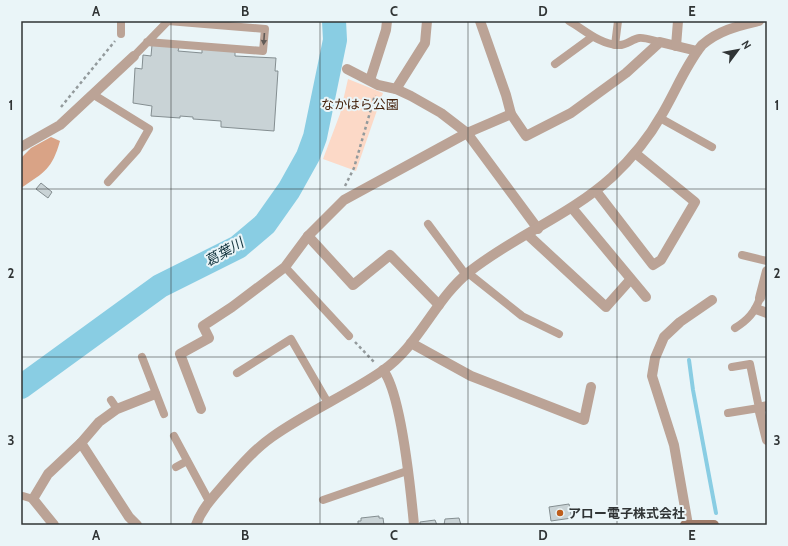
<svg xmlns="http://www.w3.org/2000/svg" width="788" height="546" font-family="Cabin,'Noto Sans JP',sans-serif">
<rect width="100%" height="100%" fill="#eaf5f8"/>
<polygon fill="#fcd9c7" points="348,79 383,93 356,171 323,159 340,114"/>
<path fill="#d9a386" d="M51 137 60 141C52 169 45 172 21 188V158L31 148Z"/>
<g fill="none" stroke-linecap="round" stroke-linejoin="round">
<polyline stroke="#89cde3" stroke-width="4" points="689,360 693,390 716,513"/>
<polyline stroke="#89cde3" stroke-width="24" points="21,387 160,286 238,247 265,224 289,190 308,156 315,137 335,40 334,21"/>
</g>
<g fill="#c9d3d6" stroke="#848e91">
<polygon points="152,45 179,47 178,51 202,53 202,48 235,51 235,56 276,58 275,71 278,71 274,131 221,127 221,121 193,119 193,117 180,116 180,118 151,116 152,106 133,103 135,68 142,69 143,55 151,56"/>
<polygon points="41,183 52,192 48,198 36,189"/>
<polygon points="569,504 572,518 551,521 549,507"/>
<polygon points="379,516 379,518 383,518 384,525 358,525 358,521 361,521 361,518"/>
<polygon points="459,518 461,525 444,525 445,519"/>
<polygon points="435,520 437,525 420,525 420,522"/>
</g>
<g fill="none" stroke-linecap="round" stroke-linejoin="round">
<g stroke="#939a9c" stroke-width="2.5" stroke-dasharray="3 3" stroke-linecap="butt">
<polyline points="61,107 115,41"/>
<polyline points="345,186 354,168 375,95"/>
<polyline points="355,342 375,363"/>
</g>
<g stroke="#bba396" stroke-width="8">
<path d="M569 21C585 30 599 44 618 45 626 46 632 39 639 38 645 37 654 41 660 42"/>
<polyline points="121,34 121,21"/>
<polyline points="615,45 618,21"/>
<polyline points="134,56 168,21 265,29 263,51 147,42"/>
<polyline points="555,64 592,37"/>
<polyline points="94,95 149,129 137,150 108,182"/>
<polyline points="660,118 712,147"/>
<polyline points="428,224 466,275"/>
<polyline points="742,255 767,261"/>
<polyline points="285,267 349,336"/>
<polyline points="468,273 522,316 559,334"/>
<path d="M735 328C748 320 755 312 760 298"/>
<polyline points="142,357 164,414"/>
<polyline points="237,373 291,339 328,403"/>
<polyline points="111,400 117,409"/>
<polyline points="728,413 759,408 750,364 732,367"/>
<polyline points="174,436 209,501"/>
<polyline points="176,467 187,461"/>
<polyline points="23,496 33,499"/>
<polyline points="323,500 407,471"/>
</g>
<g stroke="#bba396" stroke-width="10">
<polyline points="480,21 506,95 511,114 526,136 571,113 626,73 660,42 697,51"/>
<polyline points="676,46 678,21"/>
<polyline points="347,69 378,85 396,89 411,96 441,113 467,133 538,229"/>
<polyline points="370,80 386,30 387,21"/>
<polyline points="396,89 425,43 427,21"/>
<polyline points="21,147 60,125 134,56"/>
<polyline points="596,191 653,265 661,260 695,202 635,153"/>
<polyline points="572,208 646,297"/>
<polyline points="528,235 606,307 630,280"/>
<polyline points="308,236 353,285 390,255 439,305"/>
<polyline points="760,298 767,271"/>
<polyline points="756,309 767,313"/>
<polyline points="411,343 471,376 584,420 591,387"/>
<path d="M383 370C401 393 411 493 414 525"/>
<polyline points="767,406 759,408 767,440"/>
<polyline points="201,409 180,354 209,338 203,326 232,307 285,267 308,236 344,200 467,133 511,114"/>
<polyline points="81,443 129,517 137,525"/>
<polyline points="54,525 33,499 48,474 81,443 99,422 117,409 155,394"/>
<path d="M196 525C202 508 214 496 226 482 240 466 255 449 272 437 307 412 347 395 382 371 419 346 435 299 469 272 514 236 569 216 612 177 631 159 648 139 661 116 675 93 685 66 702 45 719 30 738 26 759 21"/>
<polyline points="688,525 674,445 652,376 655,358 664,337 680,322 712,300"/>
</g>
<polyline stroke="#9f7c6a" stroke-width="10" points="685,525 714,525"/>
</g>
<defs><path id="oneway-solid" d="M-6-.8H1V-3.2L6.5 0L1 3.2V.8H-6Z"/></defs>
<use fill="#615b57" href="#oneway-solid" transform="translate(264 39) rotate(94)"/>
<path fill="none" stroke="#303435" stroke-width="1" stroke-opacity="0.55" d="M171 21V525M320 21V525M468 21V525M617 21V525M21 189H767M21 357H767"/>
<circle fill="#be5d1b" stroke="#eaf5f8" stroke-width="1.5" cx="560" cy="513" r="4"/>
<g text-anchor="middle" stroke-width="4" stroke-linejoin="round" paint-order="stroke">
<g font-size="13" fill="#44210b" stroke="#eaf5f8">
<text x="360" y="109">なかはら公園</text>
</g>
<g font-size="13" font-weight="bold" fill="#303435" stroke="#eaf5f8" text-anchor="start">
<text x="568" y="518">アロー電子株式会社</text>
</g>
<g font-size="14" font-style="italic" fill="#13343e" stroke="#eaf5f8">
<text transform="translate(224 252) rotate(-30)" y="5">葛葉川</text>
</g>
</g>
<rect width="788" height="546" fill="none" stroke="#eaf5f8" stroke-width="44"/>
<g transform="translate(738 50) rotate(58)" stroke="#eaf5f8" stroke-width="3" paint-order="stroke">
<path d="M0-3L7 15L0 10L-7 15Z" fill="#303435"/>
<text y="-6" font-size="11" font-weight="bold" text-anchor="middle" fill="#303435">N</text>
</g>
<rect x="22" y="22" width="744" height="502" fill="none" stroke="#303435" stroke-width="1.5"/>
<g font-size="13" text-anchor="middle" font-weight="bold" fill="#303435">
<text x="96" y="16">A</text>
<text x="245" y="16">B</text>
<text x="394" y="16">C</text>
<text x="543" y="16">D</text>
<text x="692" y="16">E</text>
<text x="11" y="110">1</text>
<text x="777" y="110">1</text>
<text x="11" y="278">2</text>
<text x="777" y="278">2</text>
<text x="11" y="445">3</text>
<text x="777" y="445">3</text>
<text x="96" y="540">A</text>
<text x="245" y="540">B</text>
<text x="394" y="540">C</text>
<text x="543" y="540">D</text>
<text x="692" y="540">E</text>
</g>
</svg>
